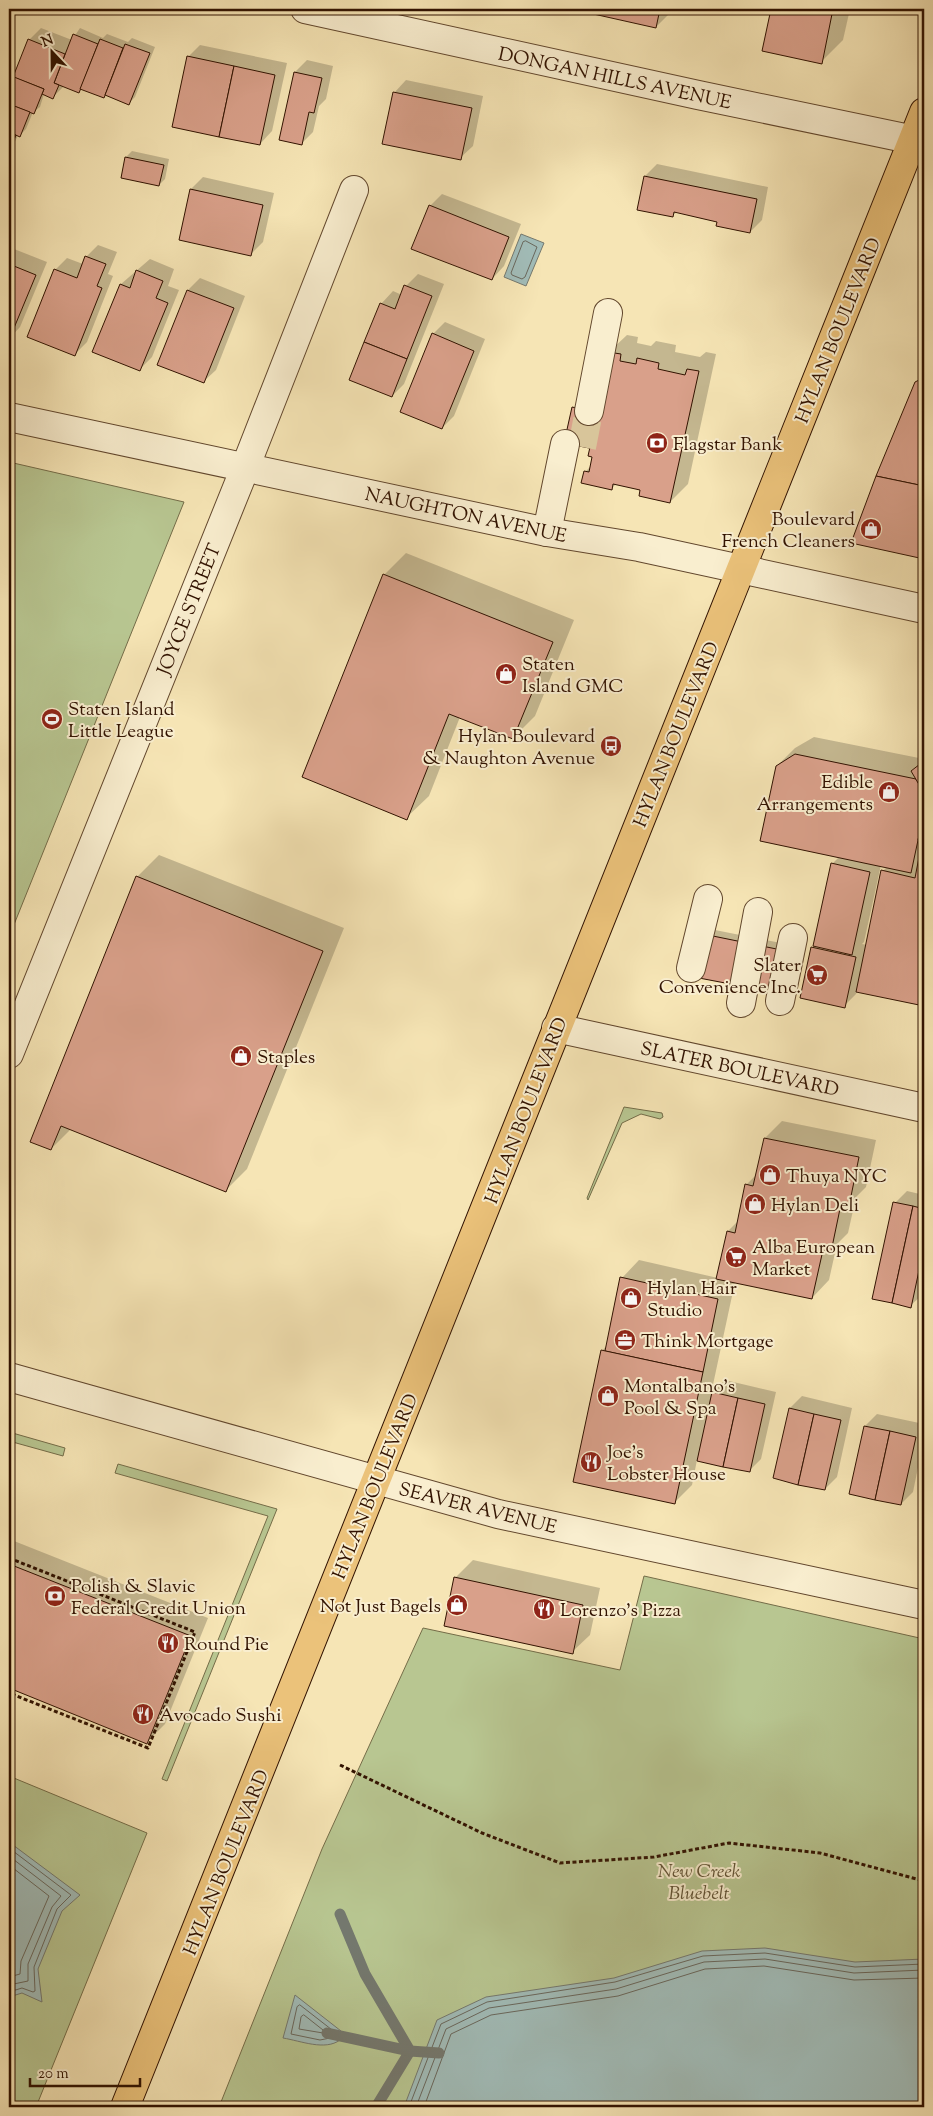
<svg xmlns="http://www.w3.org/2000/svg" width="933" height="2116" font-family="'Sorts Mill Goudy',serif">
<rect width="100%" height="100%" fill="#f6e5b5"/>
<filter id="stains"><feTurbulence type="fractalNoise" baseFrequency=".004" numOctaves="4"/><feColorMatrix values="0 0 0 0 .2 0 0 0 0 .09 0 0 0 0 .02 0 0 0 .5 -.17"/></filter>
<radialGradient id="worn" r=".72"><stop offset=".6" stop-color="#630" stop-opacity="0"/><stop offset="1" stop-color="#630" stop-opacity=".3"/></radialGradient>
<g fill="#b8c691" stroke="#746c48">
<polygon points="9,462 184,502 9,937"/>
<polygon points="624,1107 662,1113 663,1117 660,1119 641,1114 622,1123 588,1200 587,1198"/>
<polygon points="9,1432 65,1448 63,1456 9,1441"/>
<polygon points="118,1464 277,1509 167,1781 162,1779 268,1516 115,1473"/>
<polygon points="644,1576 924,1639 924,2107 219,2107 322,1849 423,1628 620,1670"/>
<polygon points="9,1776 147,1833 36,2107 9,2107"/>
</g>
<g fill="#a1bcb8" stroke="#74786e">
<polygon points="521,234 544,243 526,286 504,277"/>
<polygon points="9,1842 80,1895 62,1911 38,1969 42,2002 22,1993 9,1997"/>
<polygon points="765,1948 855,1962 924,1959 924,2107 404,2107 437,2020 486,1997 614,1978 702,1951"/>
<path d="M295 1995 341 2031 340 2040C325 2051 301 2041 283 2038Z"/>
</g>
<g fill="#0003" fill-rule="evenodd">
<polygon points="591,9 674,9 656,27 591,12"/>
<polygon points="773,9 850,9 843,40 821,62 764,50"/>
<polygon points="41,28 72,40 80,28 103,38 107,34 128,42 132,38 155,47 135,97 129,103 106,94 82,88 78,91 64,86 52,98 44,94 40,107 33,112 26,129 20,135 18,135 9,155 9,76 15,79 15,76 9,74 9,67 17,70 29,40"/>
<polygon points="200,45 287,63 272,131 260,144 188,57"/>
<polygon points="307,60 333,66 326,99 319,106 313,132 301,144 295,72"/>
<polygon points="406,80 483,96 473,146 460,158 394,93"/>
<polygon points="132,151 169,159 165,179 159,185 122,177 126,157"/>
<polygon points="657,164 768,187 762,220 750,232 719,221 677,212 673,215 645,176"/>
<polygon points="203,177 274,193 263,242 251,254 180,239 191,189"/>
<polygon points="442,194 521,224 504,266 492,279 430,206"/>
<polygon points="98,245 117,252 108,274 113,276 87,342 74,355 55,270 67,258 83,264 86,257"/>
<polygon points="9,247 47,262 20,327 9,339"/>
<polygon points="150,259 174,269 168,286 179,290 152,357 140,369 121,284"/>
<polygon points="418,274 444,284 404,384 392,396 381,304 393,291 402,295 406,286"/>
<polygon points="200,278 245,296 216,370 203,382 159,364 188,290"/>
<polygon points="445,322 485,339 454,416 442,428 433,334"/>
<polygon points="627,335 638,337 637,343 651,346 656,341 676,345 675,352 700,357 706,352 716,354 688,484 670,502 641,489 616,484 611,489 585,472 592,465 593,456 591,447 566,442 573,408 579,402 609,352"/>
<polygon points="924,373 924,558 852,542 916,383"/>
<polygon points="406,553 574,620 535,716 513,738 460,717 429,796 406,818 384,575"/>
<path d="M814 737 924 759V1004L857 991 856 994 844 1006 812 948 814 945 832 864 839 857 777 766 795 748ZM881 865 887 867 883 871 867 945 862 944 864 942Z"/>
<polygon points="159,855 344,928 247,1169 225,1191 71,1129 51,1149 137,877"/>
<polygon points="715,930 806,948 798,988 792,994 709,936"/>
<polygon points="782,1121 876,1140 866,1187 856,1197 848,1233 837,1244 829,1280 812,1298 735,1282 711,1394 725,1380 776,1392 761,1459 749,1471 697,1460 692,1485 674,1503 602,1351 607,1345 622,1278 639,1260 718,1278 728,1231 739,1220 746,1185 757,1174 765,1138"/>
<polygon points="907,1191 924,1195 924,1287 923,1294 910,1306 895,1203"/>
<polygon points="802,1396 852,1408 837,1477 825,1489 790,1408"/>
<polygon points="877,1414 924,1424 924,1438 913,1492 901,1504 865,1426"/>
<polygon points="9,1539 208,1618 165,1724 147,1742 9,1687"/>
<polygon points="473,1560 600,1588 590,1635 572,1652 455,1578"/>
</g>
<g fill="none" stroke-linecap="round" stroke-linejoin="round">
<g stroke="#69675c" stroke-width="1">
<polygon points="526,241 537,247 525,277 522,279 512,275 511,273 523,242"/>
<polyline points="9,1848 71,1895 57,1909 34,1967 35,1991 33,1992 22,1988 9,1992"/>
<polyline points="9,1856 61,1896 52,1907 28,1964 28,1981 9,1985"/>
<polyline points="9,1865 49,1896 21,1961 20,1974 9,1977"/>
<polygon points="300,2005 336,2033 335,2037 320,2040 291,2034 297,2007"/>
<polygon points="304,2015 323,2030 323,2033 299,2029 301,2017"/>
<polyline points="409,2107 441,2024 487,2002 615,1982 703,1956 765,1953 855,1967 924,1964"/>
<polyline points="416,2107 446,2029 489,2008 616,1989 704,1962 765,1959 854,1973 924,1970"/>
<polyline points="424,2107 451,2034 491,2015 618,1996 705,1969 764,1966 854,1980 924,1978"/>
</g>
<g stroke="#74786e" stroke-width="11">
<polyline points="340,1914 365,1974 410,2051 376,2107"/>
<polyline points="327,2033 410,2051 439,2053"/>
</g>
</g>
<g fill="#d9a08a" stroke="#311200">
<polygon points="590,9 660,9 656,28 589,13"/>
<polygon points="771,9 833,9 822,64 762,51"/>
<polygon points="73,34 98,44 79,93 54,83"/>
<polygon points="28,39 65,54 54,83 59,85 53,99 42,94 44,89 13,77"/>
<polygon points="100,39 123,48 104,98 80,89"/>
<polygon points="125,44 150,53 129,105 105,95"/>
<polygon points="187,56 234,66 219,137 172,127"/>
<polygon points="234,66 275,75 260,145 219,137"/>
<polygon points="294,72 322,78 314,113 309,112 302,145 279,140"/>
<polygon points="9,75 44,89 34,114 9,104"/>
<polygon points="393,92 472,108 461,160 382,144"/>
<polygon points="9,104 30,112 20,137 9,132"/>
<polygon points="9,132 16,135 9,152"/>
<polygon points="125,157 164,165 159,186 121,178"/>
<polygon points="644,176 757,199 750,233 716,226 717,222 674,212 673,217 637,210"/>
<polygon points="190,189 263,205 251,256 179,240"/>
<polygon points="429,205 509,237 492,280 411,249"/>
<polygon points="85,256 106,264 97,286 102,288 75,356 27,337 54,269 77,278"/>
<polygon points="9,264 36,275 9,340"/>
<polygon points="136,270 163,281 156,298 168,303 140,371 92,352 120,284 130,288"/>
<polygon points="404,285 432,296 407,359 364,342 380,303 395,309"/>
<polygon points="187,290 234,308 204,383 157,365"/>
<polygon points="432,333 474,351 442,429 400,412"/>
<polygon points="364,342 407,359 392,397 349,380"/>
<polygon points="608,352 621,354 620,361 636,364 637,358 659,363 658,369 685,375 687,369 699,371 670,503 639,496 640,490 613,484 612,490 581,483 584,471 589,472 592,457 588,456 602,393"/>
<polygon points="921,379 924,380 924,486 876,476 915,382"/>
<polygon points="572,407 598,413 589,448 564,443"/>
<polygon points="876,476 924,486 924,559 851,543"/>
<polygon points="383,574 553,642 513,739 449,714 407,820 302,777"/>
<polygon points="795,754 916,779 924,793 924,812 911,873 760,841 776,766"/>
<polygon points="924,761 924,793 911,771"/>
<polygon points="924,812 924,841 918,840"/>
<polygon points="919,857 924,858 924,1006 856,992 881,870 915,878"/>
<polygon points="831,863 870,872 852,955 813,946"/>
<polygon points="136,876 323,951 226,1192 61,1126 51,1150 30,1142"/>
<polygon points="708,935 801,954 793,996 699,978"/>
<polygon points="811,947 856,957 845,1008 800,998"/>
<polygon points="764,1138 859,1157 849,1206 841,1204 831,1252 823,1250 812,1299 716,1279 727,1231 735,1233 745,1184 753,1186"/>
<polygon points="893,1202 913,1206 892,1303 872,1299"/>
<polygon points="913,1206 924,1209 924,1247 911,1308 892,1303"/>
<polygon points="620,1277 718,1299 703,1372 605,1351"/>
<polygon points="601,1350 703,1372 675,1504 573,1482"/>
<polygon points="712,1392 738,1398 723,1467 697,1461"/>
<polygon points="738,1398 765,1404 750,1472 723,1467"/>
<polygon points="789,1408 814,1414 798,1485 773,1478"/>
<polygon points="814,1414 841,1420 825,1490 798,1485"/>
<polygon points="864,1426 890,1431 875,1500 849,1494"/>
<polygon points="890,1431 916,1437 901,1505 875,1500"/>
<polygon points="9,1564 191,1636 147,1744 9,1688"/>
<polygon points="454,1577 583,1605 573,1654 444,1626"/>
</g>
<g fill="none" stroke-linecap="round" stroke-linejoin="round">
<polyline stroke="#d8c59a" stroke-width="28" stroke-dasharray="28 14" stroke-linecap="butt" points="582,447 589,411"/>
<g stroke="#62472d" stroke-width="30">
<g id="minor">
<polyline points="305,9 698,95 924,142"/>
<polyline points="589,411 608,313"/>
<polyline points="9,417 547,532 639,547 924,609"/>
<polyline points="547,532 565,444"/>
<polyline points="691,968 708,899"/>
<polyline points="780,1001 793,938"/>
<polyline points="741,1003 758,912"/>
<polyline points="556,1028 924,1108"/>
<polyline points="9,1054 245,468 354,190"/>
<polyline points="9,1377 498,1514 924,1605"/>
</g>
</g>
<g stroke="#311200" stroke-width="30">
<polyline id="major" points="125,2107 924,112"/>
</g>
<g stroke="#311200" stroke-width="3" stroke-dasharray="4 2.5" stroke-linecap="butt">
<polyline points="9,1558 195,1632 148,1748 9,1693"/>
<polyline points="340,1765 482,1833 560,1863 654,1857 729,1843 820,1853 924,1881"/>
</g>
<use href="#minor" stroke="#f9eecf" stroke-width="28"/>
<use href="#major" stroke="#ebc27a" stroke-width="28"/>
</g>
<defs>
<g id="bank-disc" transform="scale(1.125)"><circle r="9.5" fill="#8f2418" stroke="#f9eecf"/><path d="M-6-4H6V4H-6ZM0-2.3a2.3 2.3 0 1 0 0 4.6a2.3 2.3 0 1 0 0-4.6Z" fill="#fff"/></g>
<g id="shop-disc" transform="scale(1.125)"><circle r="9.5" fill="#8f2418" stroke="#f9eecf"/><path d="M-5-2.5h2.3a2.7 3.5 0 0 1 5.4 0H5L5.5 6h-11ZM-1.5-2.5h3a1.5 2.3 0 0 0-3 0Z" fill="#fff"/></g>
<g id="stadium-disc" transform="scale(1.125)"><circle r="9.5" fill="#8f2418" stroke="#f9eecf"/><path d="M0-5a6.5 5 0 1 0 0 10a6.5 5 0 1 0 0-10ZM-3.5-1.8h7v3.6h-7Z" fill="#fff"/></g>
<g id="bus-disc" transform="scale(1.125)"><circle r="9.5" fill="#8f2418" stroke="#f9eecf"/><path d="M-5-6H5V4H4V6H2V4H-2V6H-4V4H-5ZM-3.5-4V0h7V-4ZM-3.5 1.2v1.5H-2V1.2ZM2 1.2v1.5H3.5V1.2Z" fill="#fff"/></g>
<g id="supermarket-disc" transform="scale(1.125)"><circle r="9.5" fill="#8f2418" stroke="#f9eecf"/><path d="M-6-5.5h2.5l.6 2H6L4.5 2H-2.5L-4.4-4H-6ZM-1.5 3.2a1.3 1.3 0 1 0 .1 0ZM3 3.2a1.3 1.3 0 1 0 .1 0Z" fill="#fff"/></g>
<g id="office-disc" transform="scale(1.125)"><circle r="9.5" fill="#8f2418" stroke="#f9eecf"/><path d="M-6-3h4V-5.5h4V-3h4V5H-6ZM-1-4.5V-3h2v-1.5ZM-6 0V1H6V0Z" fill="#fff"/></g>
<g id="restaurant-disc" transform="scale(1.125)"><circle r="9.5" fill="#8f2418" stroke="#f9eecf"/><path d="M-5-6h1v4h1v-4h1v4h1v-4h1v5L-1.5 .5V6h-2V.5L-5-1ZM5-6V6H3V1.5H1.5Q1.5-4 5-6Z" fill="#fff"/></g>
</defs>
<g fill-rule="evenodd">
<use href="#bank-disc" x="657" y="443"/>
<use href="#shop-disc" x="871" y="529"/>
<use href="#shop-disc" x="506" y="674"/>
<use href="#stadium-disc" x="52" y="719"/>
<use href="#bus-disc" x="611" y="746"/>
<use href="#shop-disc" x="889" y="792"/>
<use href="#supermarket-disc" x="817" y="975"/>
<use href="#shop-disc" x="241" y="1056"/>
<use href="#shop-disc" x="770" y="1175"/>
<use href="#shop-disc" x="755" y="1204"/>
<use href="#supermarket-disc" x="736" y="1257"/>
<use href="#shop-disc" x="631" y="1298"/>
<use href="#office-disc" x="625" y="1340"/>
<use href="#shop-disc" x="608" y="1396"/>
<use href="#restaurant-disc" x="591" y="1462"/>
<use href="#bank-disc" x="55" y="1596"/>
<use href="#shop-disc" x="457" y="1605"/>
<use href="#restaurant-disc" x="544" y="1609"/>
<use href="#restaurant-disc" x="168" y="1643"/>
<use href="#restaurant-disc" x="143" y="1714"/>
</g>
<g text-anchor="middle" stroke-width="4" stroke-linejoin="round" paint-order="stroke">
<g font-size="19" fill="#311200" stroke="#f9eecf">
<text transform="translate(615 77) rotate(12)" y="7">DONGAN HILLS AVENUE</text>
<text transform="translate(837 330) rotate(-68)" y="7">HYLAN BOULEVARD</text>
<text transform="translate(466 514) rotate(12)" y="7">NAUGHTON AVENUE</text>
<text transform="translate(188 609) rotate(-68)" y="7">JOYCE STREET</text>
<text transform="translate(675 734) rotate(-68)" y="7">HYLAN BOULEVARD</text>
<text transform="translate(740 1068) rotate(12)" y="7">SLATER BOULEVARD</text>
<text transform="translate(525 1110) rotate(-69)" y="7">HYLAN BOULEVARD</text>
<text transform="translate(374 1486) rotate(-68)" y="7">HYLAN BOULEVARD</text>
<text transform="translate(478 1507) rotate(14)" y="7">SEAVER AVENUE</text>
<text transform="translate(225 1862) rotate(-68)" y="7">HYLAN BOULEVARD</text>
</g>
<g font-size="19" fill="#311200" stroke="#f9eecf" text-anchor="start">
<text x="673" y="450">Flagstar Bank</text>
<text x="855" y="525" text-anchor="end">Boulevard<tspan x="855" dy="22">French Cleaners</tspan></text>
<text x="522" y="670">Staten<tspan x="522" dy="22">Island GMC</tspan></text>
<text x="68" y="715">Staten Island<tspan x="68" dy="22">Little League</tspan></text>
<text x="595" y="742" text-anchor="end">Hylan Boulevard<tspan x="595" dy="22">&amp; Naughton Avenue</tspan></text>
<text x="873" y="788" text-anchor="end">Edible<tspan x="873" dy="22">Arrangements</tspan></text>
<text x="801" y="971" text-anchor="end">Slater<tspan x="801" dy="22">Convenience Inc.</tspan></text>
<text x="257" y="1063">Staples</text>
<text x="786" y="1182">Thuya NYC</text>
<text x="771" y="1211">Hylan Deli</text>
<text x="752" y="1253">Alba European<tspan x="752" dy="22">Market</tspan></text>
<text x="647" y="1294">Hylan Hair<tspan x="647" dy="22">Studio</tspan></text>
<text x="641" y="1347">Think Mortgage</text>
<text x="624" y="1392">Montalbano's<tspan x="624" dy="22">Pool &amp; Spa</tspan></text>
<text x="607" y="1458">Joe's<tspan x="607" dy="22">Lobster House</tspan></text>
<text x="71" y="1592">Polish &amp; Slavic<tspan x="71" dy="22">Federal Credit Union</tspan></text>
<text x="441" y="1612" text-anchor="end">Not Just Bagels</text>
<text x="560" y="1616">Lorenzo's Pizza</text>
<text x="184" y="1650">Round Pie</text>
<text x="159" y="1721">Avocado Sushi</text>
</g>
<g font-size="19" font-style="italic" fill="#605133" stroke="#f9eecf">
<text x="699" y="1877">New Creek<tspan x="699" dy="22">Bluebelt</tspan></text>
</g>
</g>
<rect width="933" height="2116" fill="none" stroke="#f6e5b5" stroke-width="30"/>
<rect x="10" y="10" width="913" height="2096" fill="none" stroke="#311200" stroke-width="2.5"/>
<rect x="15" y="15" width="903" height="2086" fill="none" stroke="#311200"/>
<g transform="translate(52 52) rotate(338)" stroke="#f9eecf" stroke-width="4" paint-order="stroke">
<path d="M0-4L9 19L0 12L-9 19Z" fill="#311200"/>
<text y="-8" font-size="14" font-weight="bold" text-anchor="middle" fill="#311200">N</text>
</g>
<path d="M30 2078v8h110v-8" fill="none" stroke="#311200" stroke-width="2.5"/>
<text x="38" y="2078" font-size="15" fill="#311200" stroke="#f9eecf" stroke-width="4" paint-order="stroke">20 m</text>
<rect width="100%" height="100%" filter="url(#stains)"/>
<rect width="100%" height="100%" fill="url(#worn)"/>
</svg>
